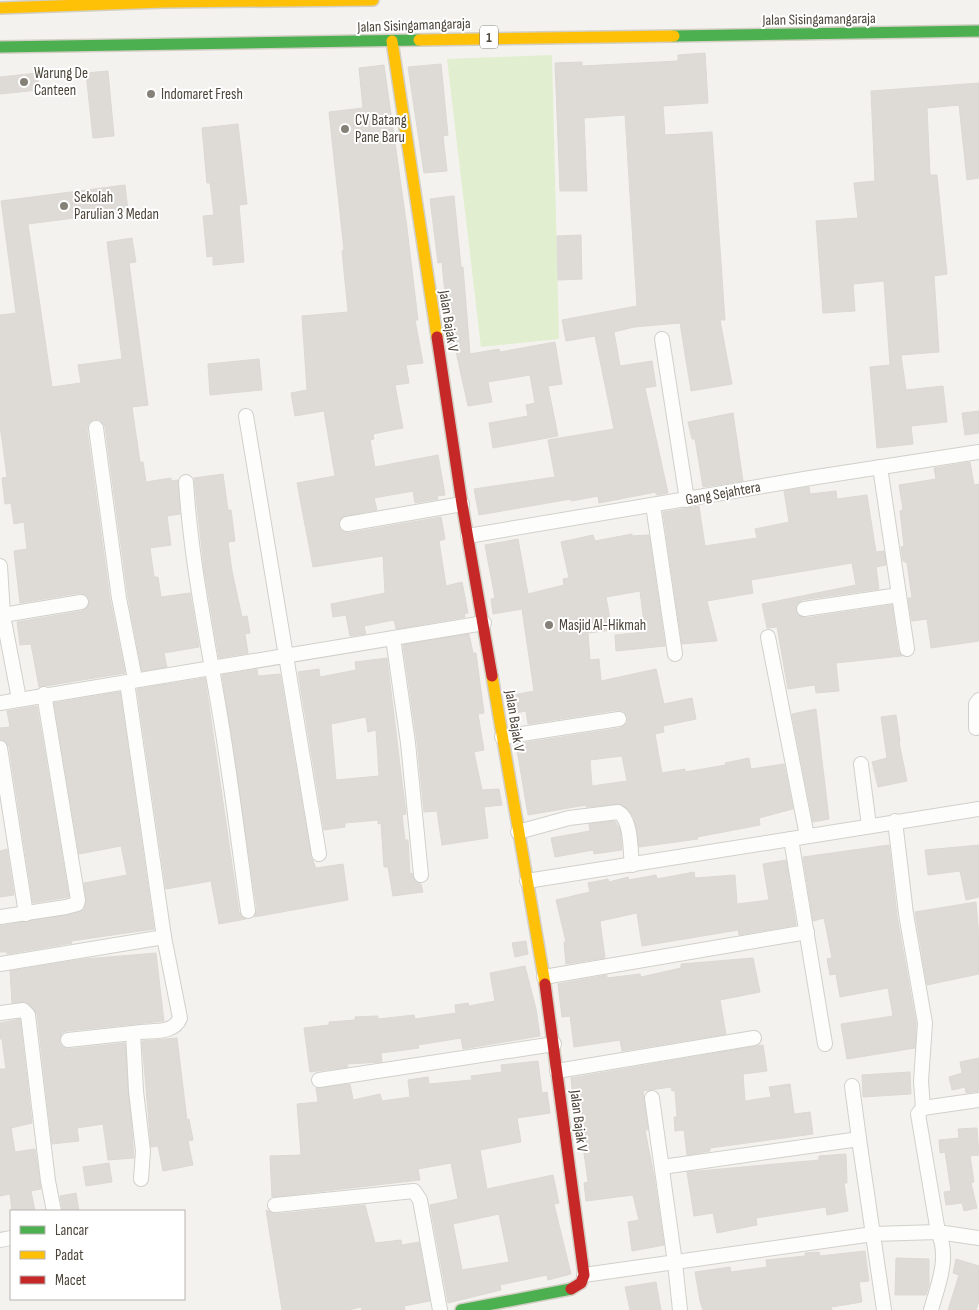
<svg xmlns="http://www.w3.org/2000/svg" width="979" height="1310" font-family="'Sofia Sans Condensed',sans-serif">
<rect width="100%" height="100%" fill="#f4f2ee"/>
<polygon fill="#e1eecf" points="552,55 559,339 481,347 447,59"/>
<g fill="#dedbd6" stroke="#dcd9d4" fill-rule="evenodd">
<polygon points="705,53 708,103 663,106 665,135 712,132 725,320 720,320 732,384 691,391 680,323 634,327 614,332 620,366 652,361 656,386 645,388 668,493 656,495 656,492 599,503 598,496 571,501 571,499 479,515 474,489 555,477 548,440 614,429 595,336 566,341 562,320 637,306 625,115 584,118 587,191 560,191 555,63 582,62 582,66 678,61 678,55"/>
<polygon points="441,64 448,135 443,136 447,171 424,173 408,67"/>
<polygon points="384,65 407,228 418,320 415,320 423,363 406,365 409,383 395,385 403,428 373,434 374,439 370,440 375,467 438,455 445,495 437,496 438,499 415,503 413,491 374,498 377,510 345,516 339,521 338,525 341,530 348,533 441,517 445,539 439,541 446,586 462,582 468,613 464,614 465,617 396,629 394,620 364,626 366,634 350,636 346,615 333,617 331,604 385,593 383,556 313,567 297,483 335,476 324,411 295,416 291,393 307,390 302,316 348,312 342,251 344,250 329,112 363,108 359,68"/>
<polygon points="108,71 114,136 93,138 86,73"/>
<polygon points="37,73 39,90 0,94 0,77"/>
<polygon points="979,83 979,178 967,180 959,105 927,108 930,175 937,175 947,274 934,276 939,352 901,355 906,390 943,386 947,422 911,426 913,444 877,448 870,367 890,365 884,281 853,284 855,311 823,313 816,221 858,218 854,183 875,181 871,91"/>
<polygon points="238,124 247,204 239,205 244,262 213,265 213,256 207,257 203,216 214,215 210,183 207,183 202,128"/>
<polygon points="125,185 128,211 28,224 52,387 81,383 78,365 122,359 107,242 132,238 136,262 129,263 148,405 132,407 140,462 143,462 146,482 171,478 171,481 178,480 180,514 167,516 171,545 150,548 154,577 158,577 161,597 190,593 199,647 164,653 167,667 142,671 128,597 105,427 100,420 94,419 88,424 87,429 110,599 125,673 39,687 31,644 20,645 17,622 82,611 87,608 90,601 87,596 80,593 20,603 14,551 27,549 24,522 14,524 11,503 5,504 2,478 7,477 0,426 0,315 16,313 1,201"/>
<polygon points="454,196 461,267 463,267 470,354 499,349 500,352 555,342 562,384 548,386 558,436 493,448 489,423 528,416 526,405 535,403 530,375 488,382 492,402 468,406 455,347 450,348 442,262 438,263 430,199"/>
<polygon points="581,235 582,279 558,280 557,236"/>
<polygon points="259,359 262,390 210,395 208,364"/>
<polygon points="979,411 979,433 965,435 962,413"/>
<polygon points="733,413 743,481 703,487 695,439 692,439 688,422"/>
<polygon points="970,462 974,485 979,484 979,641 931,648 927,619 912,621 908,598 912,598 907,563 903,561 901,547 904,546 900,511 903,510 899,485 936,479 934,468"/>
<polygon points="223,474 228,510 231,510 235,541 228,542 232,571 242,617 247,616 250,633 245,634 248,653 219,658 204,569 194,478"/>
<polygon points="809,487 810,494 836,491 837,499 867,495 876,552 884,551 886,565 876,567 879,589 802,600 796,605 797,614 805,618 892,605 898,650 902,656 836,663 839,691 816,693 815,685 788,689 777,627 767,628 762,604 856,585 852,563 751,580 753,593 707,601 717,641 682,644 663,512 699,506 705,546 757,538 755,529 789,522 784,491"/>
<path d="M632 534V536L649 535 665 646 616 651 615 635 645 632 640 591 606 597 612 630 588 633 590 660 599 659 601 681 656 669 664 704 692 698 696 719 663 726 664 732 655 734 662 773 685 769V772L726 765 725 763 749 758 751 769 784 764 793 809 759 818 760 825 697 837 698 839 639 847 634 818 628 809 620 804 586 807V805L528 815 516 744 620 728 627 723 628 717 623 711 618 710 528 724 526 711 511 714 508 696 534 691 522 609 493 614 491 599 495 598 485 545 518 539 528 594 564 585 563 579 569 578 561 542 593 535 595 541ZM622 756 627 781 592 786 590 760Z"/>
<polygon points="469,634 473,653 476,653 484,713 478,714 484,750 474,752 482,790 499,789 502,805 484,807 488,838 442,845 437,811 424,812 417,742 403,645"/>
<path d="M387 658 406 814 402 815 405 840H408L410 874 412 873 414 880 421 884 423 892 393 896 388 867H384L381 823 378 824V820L345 823V827L324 830 298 672 319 669 320 677 356 670 355 662ZM366 717 368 732 376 730 379 776 336 780 331 724Z"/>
<polygon points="257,669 258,676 280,674 311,856 316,868 343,864 348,900 254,917 257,910 222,675"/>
<polygon points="205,678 239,912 246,919 219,924 211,881 166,889 137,689"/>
<polygon points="120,692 154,929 71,941 72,943 7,954 7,952 0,952 0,926 79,912 84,910 86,902 84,883 127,875 121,846 79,854 54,703"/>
<polygon points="37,706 69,897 33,903 9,747 6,742 0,739 0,728 10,727 7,711"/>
<polygon points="816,709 829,819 813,822 792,714"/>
<polygon points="896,715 900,742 899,742 907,781 878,787 872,762 887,758 881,717"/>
<polygon points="615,821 620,830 622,850 594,854 593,850 555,857 551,838 590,831 589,824"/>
<polygon points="889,845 897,916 916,1023 915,1048 847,1059 841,1024 893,1016 888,988 840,997 836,974 830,975 827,959 832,958 824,918 813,921 803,857"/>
<polygon points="979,845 979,897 966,900 960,871 928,875 925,850"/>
<polygon points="7,849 14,895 0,897 0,851"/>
<polygon points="786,860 796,925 739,935 738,930 642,946 637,913 600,921 605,958 566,964 564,942 566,942 556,900 590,892 588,883 608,879 609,882 628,877 629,880 656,875 657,879 694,872 695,878 735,875 737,904 769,900 763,864"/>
<polygon points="976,902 979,937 979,974 927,985 915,912"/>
<polygon points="526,941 528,954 515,957 512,943"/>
<polygon points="156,953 164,1021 67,1031 62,1033 59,1040 61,1046 68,1049 125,1043 134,1158 108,1160 103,1124 77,1128 79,1141 52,1144 37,1014 26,1002 12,1003 10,971 85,959"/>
<polygon points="753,958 760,992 720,1000 726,1034 622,1051 620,1040 574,1047 570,1016 562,1017 558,984 607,975 607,978 640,974 641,977 681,968 681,964"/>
<polygon points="525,966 536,1009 540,1036 463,1049 461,1038 418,1045 419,1048 381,1053 382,1062 347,1064 348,1067 310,1072 304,1028 329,1025 329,1022 355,1020 355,1017 378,1016 378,1019 414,1015 415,1019 456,1013 455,1005 468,1003 469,1006 495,1001 490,973"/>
<polygon points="20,1019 32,1123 11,1128 15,1152 35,1149 41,1189 31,1191 35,1211 12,1211 10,1194 0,1196 0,1069 6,1069 2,1039 0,1039 0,1023"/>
<polygon points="177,1038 187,1120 189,1119 193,1140 188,1141 193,1165 163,1171 158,1146 151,1147 142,1041"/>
<polygon points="763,1045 767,1071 743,1074 745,1101 771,1097 769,1087 790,1084 794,1114 810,1112 813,1134 710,1148 710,1151 687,1155 684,1130 675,1131 674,1117 677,1117 675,1091 672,1091 671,1087 643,1091 648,1130 645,1130 654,1176 664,1245 632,1251 628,1222 639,1220 633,1195 586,1201 584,1183 588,1182 578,1109 574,1110 571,1078"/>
<polygon points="979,1058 979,1091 966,1093 965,1087 952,1090 949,1077 962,1073 960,1062"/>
<path d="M538 1061 542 1093 547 1092 550 1113 517 1118 521 1142 480 1150 487 1189 553 1175 559 1203 554 1204 571 1274 548 1280 547 1275 500 1285 501 1290 448 1303 430 1205 458 1199 451 1163 418 1169 420 1180 272 1197 270 1156 301 1155 297 1104 318 1102 316 1088 350 1084 353 1100 380 1094 382 1101 410 1097 408 1080 428 1077 429 1084 472 1080 471 1076 502 1072 501 1065ZM499 1214 509 1262 462 1270 453 1224Z"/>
<polygon points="910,1072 911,1094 863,1097 862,1075"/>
<polygon points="977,1128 979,1155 970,1156 974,1182 971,1183 977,1208 964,1211 962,1203 946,1205 944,1192 951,1191 945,1152 940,1153 939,1140 959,1138 958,1129"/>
<polygon points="846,1154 847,1183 844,1183 848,1211 827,1215 826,1207 756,1218 757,1225 717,1233 713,1213 694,1216 687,1172 819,1160 819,1156"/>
<polygon points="109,1163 112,1182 86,1186 83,1167"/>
<polygon points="76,1193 79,1211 63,1211 60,1196"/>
<polygon points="365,1205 375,1243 401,1240 402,1245 419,1242 430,1301 404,1306 405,1310 362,1310 361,1307 349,1310 282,1310 266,1210 276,1214"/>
<polygon points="865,1251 869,1281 859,1282 862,1302 831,1307 832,1310 703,1310 700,1301 695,1272 730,1267 731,1272 767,1267 766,1260 805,1256 805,1253 819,1252 820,1256"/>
<polygon points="896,1258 929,1259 929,1285 926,1295 895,1295"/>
<polygon points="956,1259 979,1266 979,1301 976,1310 948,1310 959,1275 953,1273"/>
<polygon points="656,1282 661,1310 630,1310 625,1287"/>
</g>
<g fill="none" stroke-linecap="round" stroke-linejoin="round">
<g stroke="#d2d0cb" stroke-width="16">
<g id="street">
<polyline points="662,339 687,500"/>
<polyline points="246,416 319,854"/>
<polyline points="96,428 119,598 135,679"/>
<polyline points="880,467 907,649"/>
<path d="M186 482C191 561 207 637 220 715 231 780 239 846 248 911"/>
<polyline points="653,505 675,654"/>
<polyline points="347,524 462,504"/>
<polyline points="468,536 810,478 979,452"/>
<polyline points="0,566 3,615 19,699"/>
<polyline points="804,609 899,595"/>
<polyline points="3,615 81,602"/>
<polyline points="768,637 807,836"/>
<polyline points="393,638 408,743 421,875"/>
<path d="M127 682 164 937 180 1018C173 1036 148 1029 133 1033L136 1091 143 1151 141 1179"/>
<polyline points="0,703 484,623"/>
<polyline points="976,728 976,704 979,700"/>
<polyline points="502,737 619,719"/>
<polyline points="0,748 26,914"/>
<polyline points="861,764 869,826"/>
<polyline points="895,821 906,914 925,1023 921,1081 923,1108"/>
<path d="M518 832 569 818 618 812C632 819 630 851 632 865"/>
<polyline points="791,839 825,1044"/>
<polyline points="527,881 979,809"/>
<polyline points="0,917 66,907 77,904 78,900 44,694"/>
<polyline points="0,964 164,937"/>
<polyline points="544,977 807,932"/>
<polyline points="0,1013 23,1010 28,1015 48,1181 54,1211"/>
<polyline points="68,1040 133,1033"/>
<polyline points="557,1071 754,1038"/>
<polyline points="319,1080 554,1044"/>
<polyline points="852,1086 859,1139"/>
<polyline points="652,1098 675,1263 680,1310"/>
<polyline points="662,1167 859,1139 884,1310"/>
<polyline points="275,1205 414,1191 420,1200 440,1310"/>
<polyline points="0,1240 11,1238"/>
<polyline points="584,1275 873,1234 938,1232 979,1238"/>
<path d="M931 1310C938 1285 950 1257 938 1232L918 1114 923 1108 979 1100"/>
</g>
</g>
<g stroke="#d3cfc5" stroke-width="14">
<g id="fast">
<polyline points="674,36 979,31"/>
<polyline points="0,47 419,40"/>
<polyline points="461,1310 571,1289"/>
</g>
</g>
<g stroke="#d3cfc5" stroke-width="14">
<g id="slow">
<polyline points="0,8 164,2 373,0"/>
<polyline points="419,40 674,36"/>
<polyline points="392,41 437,337"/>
<polyline points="492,676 545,984"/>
</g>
</g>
<g stroke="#d3cfc5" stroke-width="14">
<g id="jam">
<polyline points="437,337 462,504 492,676"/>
<polyline points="545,984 584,1275 581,1283 571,1289"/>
</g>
</g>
<use href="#street" stroke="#fdfdfc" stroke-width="14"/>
<use href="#fast" stroke="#4caf50" stroke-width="11"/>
<use href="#slow" stroke="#ffc107" stroke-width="11"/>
<use href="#jam" stroke="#c62828" stroke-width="11"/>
</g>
<g fill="#868178" stroke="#fff" stroke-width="2">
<circle cx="24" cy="82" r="5"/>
<circle cx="151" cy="94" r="5"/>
<circle cx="345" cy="129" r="5"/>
<circle cx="64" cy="206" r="5"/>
<circle cx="549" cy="625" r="5"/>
</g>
<g text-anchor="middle" stroke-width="4" stroke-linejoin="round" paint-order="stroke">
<rect fill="#fff" stroke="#817c74" stroke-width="1" x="480" y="25.5" width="18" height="23" rx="4"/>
<g font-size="14" font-weight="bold" fill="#4b4439">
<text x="489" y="42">1</text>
</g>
<g font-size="15" fill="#4b4439" stroke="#fff">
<text transform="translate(819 19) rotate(-1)" y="5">Jalan Sisingamangaraja</text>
<text transform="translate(414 25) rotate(-2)" y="5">Jalan Sisingamangaraja</text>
<text transform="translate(449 321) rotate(81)" y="5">Jalan Bajak V</text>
<text transform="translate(723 493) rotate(-10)" y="5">Gang Sejahtera</text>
<text transform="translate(515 721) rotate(81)" y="5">Jalan Bajak V</text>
<text transform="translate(579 1121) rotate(83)" y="5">Jalan Bajak V</text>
</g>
<g font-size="15" fill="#4b4439" stroke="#fff" text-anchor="start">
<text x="34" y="78">Warung De<tspan x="34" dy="17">Canteen</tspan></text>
<text x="161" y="99">Indomaret Fresh</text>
<text x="355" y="125">CV Batang<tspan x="355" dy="17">Pane Baru</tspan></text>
<text x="74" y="202">Sekolah<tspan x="74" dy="17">Parulian 3 Medan</tspan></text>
<text x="559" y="630">Masjid Al-Hikmah</text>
</g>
</g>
<rect x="10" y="1210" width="175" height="90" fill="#ffffff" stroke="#b7b4b0"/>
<rect x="20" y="1226" width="25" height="8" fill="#4caf50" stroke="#b7b4b0"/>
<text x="55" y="1235" font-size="15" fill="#4b4439">Lancar</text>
<rect x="20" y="1251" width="25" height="8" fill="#ffc107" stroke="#b7b4b0"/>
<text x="55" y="1260" font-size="15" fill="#4b4439">Padat</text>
<rect x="20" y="1276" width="25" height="8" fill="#c62828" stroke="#b7b4b0"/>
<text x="55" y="1285" font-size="15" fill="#4b4439">Macet</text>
</svg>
